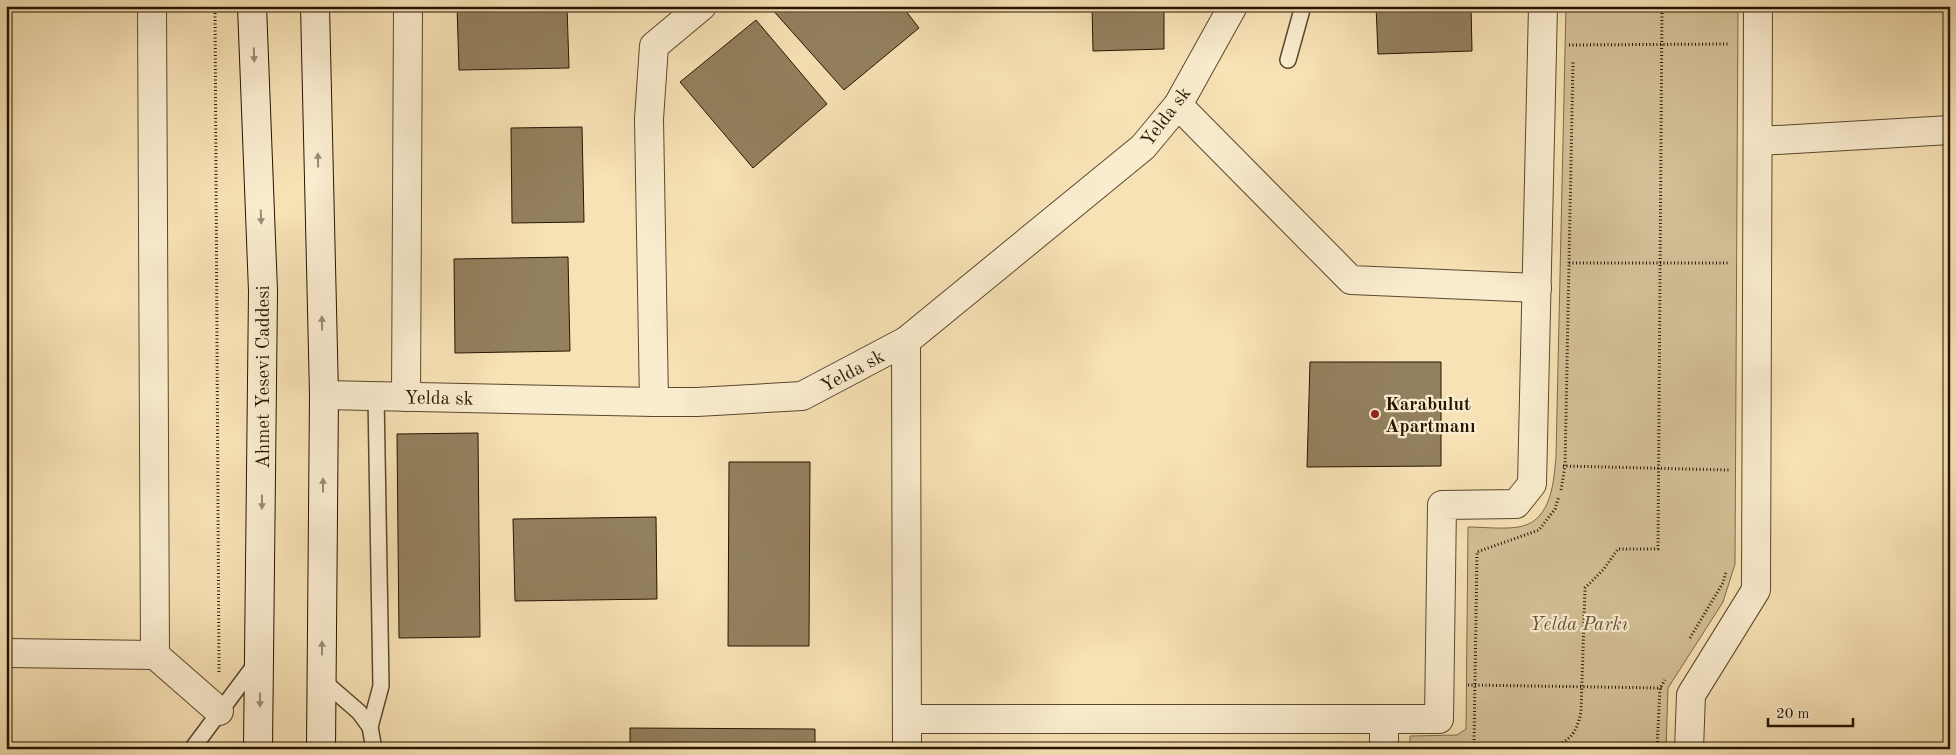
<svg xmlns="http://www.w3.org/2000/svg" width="1956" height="755" font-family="'Old Standard TT',serif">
<rect width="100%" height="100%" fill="#f7e2b5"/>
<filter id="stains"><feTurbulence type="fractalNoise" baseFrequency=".004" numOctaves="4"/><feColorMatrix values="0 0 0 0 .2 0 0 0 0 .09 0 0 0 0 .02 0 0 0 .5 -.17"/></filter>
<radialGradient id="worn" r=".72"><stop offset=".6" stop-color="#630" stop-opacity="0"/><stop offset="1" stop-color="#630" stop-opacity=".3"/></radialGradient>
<path fill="#d3bf96" stroke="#7c6a4b" d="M1566 6H1738L1735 564 1723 602 1668 688 1666 749H1410V736L1457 735 1466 729 1468 527C1483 527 1509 530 1523 526 1552 518 1554 480 1556 456Z"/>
<g fill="#93805e" stroke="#261500">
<polygon points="457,6 567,6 569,68 459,70"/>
<polygon points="902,6 919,28 844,90 770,7"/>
<polygon points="1092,6 1164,6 1164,49 1093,51"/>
<polygon points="1376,6 1471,6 1472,51 1378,54"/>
<polygon points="756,20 827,104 753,168 680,82"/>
<polygon points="582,127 584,222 512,223 511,128"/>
<polygon points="568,257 570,351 455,353 454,259"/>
<polygon points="1310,362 1441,362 1441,466 1307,467"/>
<polygon points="478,433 480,637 399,638 397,434"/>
<polygon points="729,462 810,462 809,646 728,646"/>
<polygon points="656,517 657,599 515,601 513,519"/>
<polygon points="630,728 815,729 815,749 630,749"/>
</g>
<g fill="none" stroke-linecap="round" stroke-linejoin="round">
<g stroke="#5a482d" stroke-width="18">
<g id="lane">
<polyline points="1288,60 1303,6"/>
<polyline points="321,679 359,712 370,727 374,749"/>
<polyline points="370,727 381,686 376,396"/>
<polyline points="192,749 257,662"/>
</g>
</g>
<g stroke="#5a482d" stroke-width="30">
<g id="street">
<polyline points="152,6 155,655"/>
<polyline points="1178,105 1351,280 1537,288"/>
<polyline points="1759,141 1950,130"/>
<polyline points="906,341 907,749"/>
<polyline points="324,395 654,402 697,402 802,396 906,341 1143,147 1178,105 1233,6"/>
<polyline points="406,397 408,6"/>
<polyline points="654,402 649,119 654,46 702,6"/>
<polyline points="6,653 155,655 219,711"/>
<polyline points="907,719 1439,719 1442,505 1516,504 1532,484 1543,6"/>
<polyline points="1384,719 1384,749"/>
<polyline points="1689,749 1691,695 1756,590 1758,6"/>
</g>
</g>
<g stroke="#261500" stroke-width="30">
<g id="secondary">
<polyline points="252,6 263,291 258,749"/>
<polyline points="315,6 324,395 321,749"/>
</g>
</g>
<g stroke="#261500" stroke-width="3" stroke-dasharray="1 2.5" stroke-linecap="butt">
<polyline points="215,6 219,673"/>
<polyline points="1569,45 1730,44"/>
<polyline points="1569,263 1730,263"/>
<polyline points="1563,466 1729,470"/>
<polyline points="1561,490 1565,466 1573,62"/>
<polyline points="1690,638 1723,583 1726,572"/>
<polyline points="1468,685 1662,688"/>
<polyline points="1446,749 1446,746 1474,744 1477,552 1539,530 1555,509 1559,496"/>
<path d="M1550 749C1570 740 1576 735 1581 712L1585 588 1603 570 1618 549H1658L1662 6"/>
<polyline points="1657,749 1660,688 1665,680"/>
</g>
<use href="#lane" stroke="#faeccf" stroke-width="15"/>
<use href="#street" stroke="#faeccf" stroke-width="28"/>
<use href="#secondary" stroke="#faeccf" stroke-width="28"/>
</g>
<defs><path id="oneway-solid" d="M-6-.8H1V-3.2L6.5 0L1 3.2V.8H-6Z" transform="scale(1.25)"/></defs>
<g fill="#9b8b72">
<use href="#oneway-solid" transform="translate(254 55) rotate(88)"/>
<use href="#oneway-solid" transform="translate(318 160) rotate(-91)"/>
<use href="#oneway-solid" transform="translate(261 217) rotate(88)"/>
<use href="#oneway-solid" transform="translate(322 323) rotate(-91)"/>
<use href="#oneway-solid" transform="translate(323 485) rotate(-90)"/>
<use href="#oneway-solid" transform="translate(262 502) rotate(90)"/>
<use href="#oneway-solid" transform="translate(322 648) rotate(-90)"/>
<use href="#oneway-solid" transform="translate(260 700) rotate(91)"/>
</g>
<circle fill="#8f2418" stroke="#faeccf" stroke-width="2" cx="1375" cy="414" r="5"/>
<g text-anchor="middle" stroke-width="4.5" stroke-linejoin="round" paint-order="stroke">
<g font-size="19" fill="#261500" stroke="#faeccf">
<text transform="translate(1165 116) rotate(-53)" y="7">Yelda sk</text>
<text transform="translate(852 370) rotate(-28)" y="7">Yelda sk</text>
<text transform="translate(262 377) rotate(-90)" y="7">Ahmet Yesevi Caddesi</text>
<text transform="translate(439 397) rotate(1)" y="7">Yelda sk</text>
</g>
<g font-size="19" font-weight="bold" fill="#261500" stroke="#faeccf" text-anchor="start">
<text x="1385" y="410">Karabulut<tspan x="1385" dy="22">Apartmanı</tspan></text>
</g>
<g font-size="19" font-style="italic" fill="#635034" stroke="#faeccf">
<text x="1579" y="630">Yelda Parkı</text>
</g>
</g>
<rect width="1956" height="755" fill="none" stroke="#f7e2b5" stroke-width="25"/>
<rect x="8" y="8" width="1941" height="740" fill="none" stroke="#261500" stroke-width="2.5"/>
<rect x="12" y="12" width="1931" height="730" fill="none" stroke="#261500"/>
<path d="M1768 718v8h85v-8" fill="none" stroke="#261500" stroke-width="2.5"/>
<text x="1776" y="718" font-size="15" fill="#261500" stroke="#faeccf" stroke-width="4" paint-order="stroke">20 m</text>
<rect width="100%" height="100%" filter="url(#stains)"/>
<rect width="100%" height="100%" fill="url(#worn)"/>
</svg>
